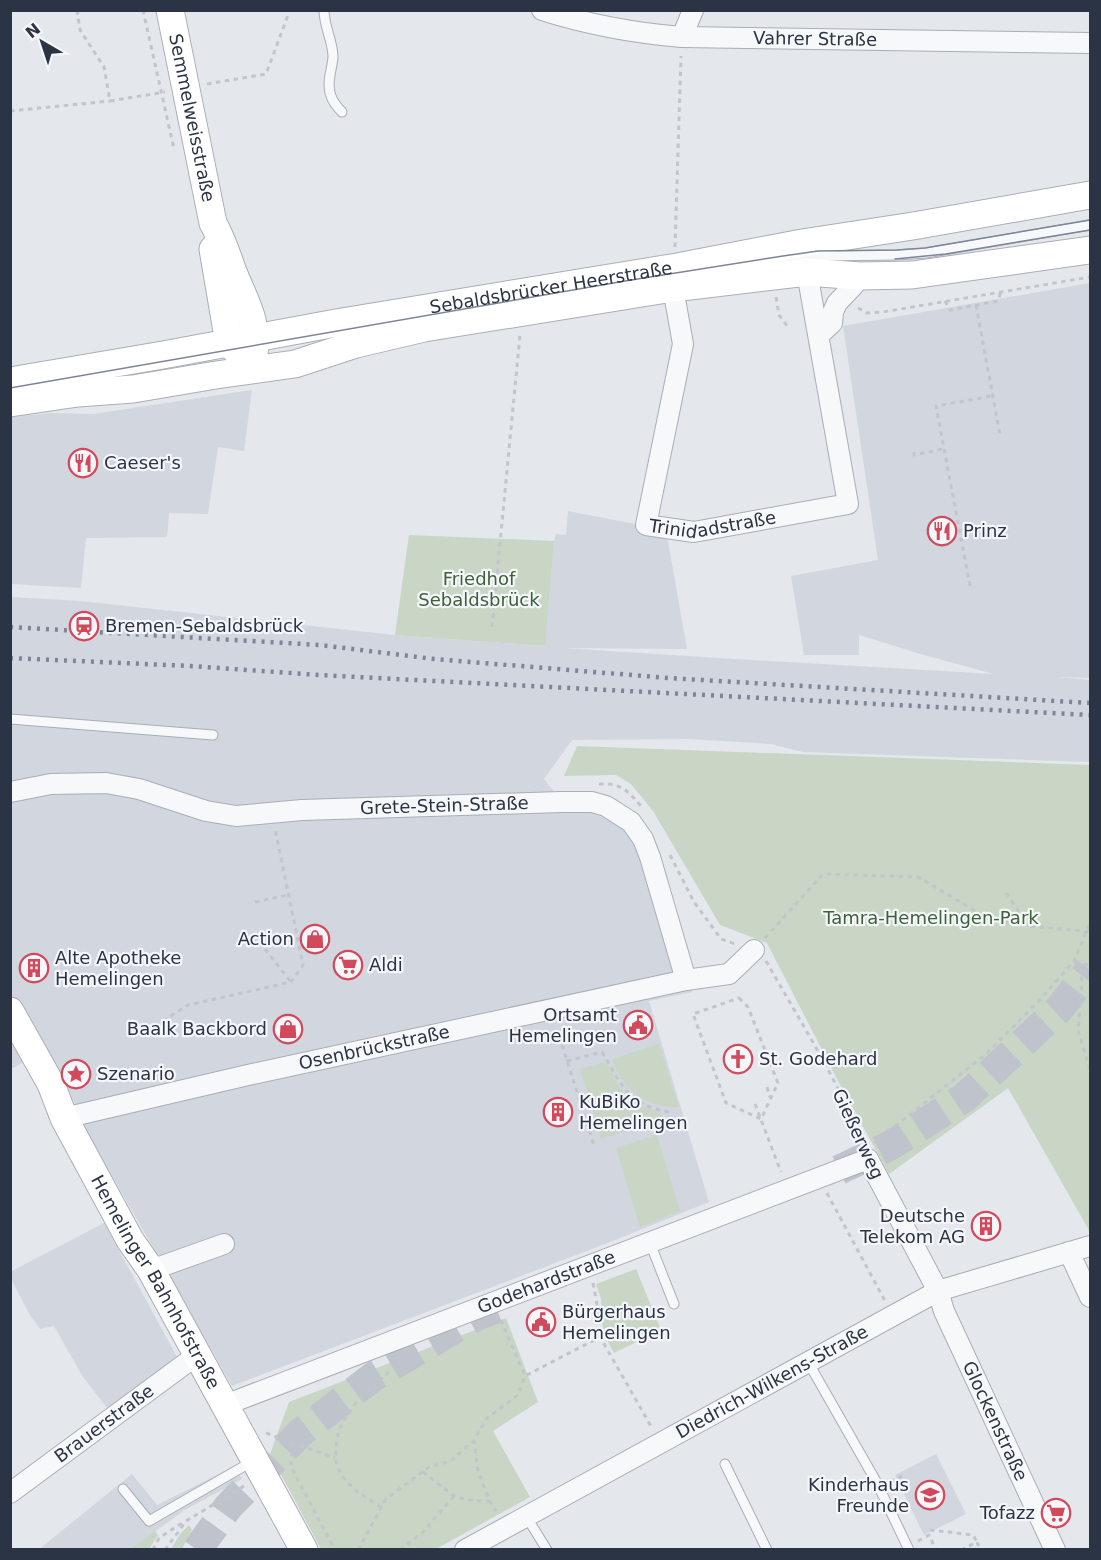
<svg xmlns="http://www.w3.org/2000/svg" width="1101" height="1560" font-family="'DejaVu Sans',sans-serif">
<rect width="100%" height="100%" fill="#e4e7ec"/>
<g fill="#d2d6de">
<polygon points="1090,283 1090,678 1057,677 1090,680 1090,762 803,752 771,744 688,739 572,740 544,779 560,799 636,823 678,936 692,992 649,1001 709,1202 605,1244 232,1386 87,1132 66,1083 47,1050 11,1069 11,597 80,601 395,635 544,646 554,541 556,534 566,535 568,511 666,530 687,649 563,648 735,659 994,674 924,655 859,635 859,655 804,655 791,576 878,560 843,326"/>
<polygon points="252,390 244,451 218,447 208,514 169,513 167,537 86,538 81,588 11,584 11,417 52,413 93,414"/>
<polygon points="104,1223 177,1357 108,1409 83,1377 54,1326 40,1329 30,1315 11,1279 10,1272"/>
<polygon points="936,1454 966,1514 924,1535 895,1475"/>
<polygon points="235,1466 242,1479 183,1511 131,1549 38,1550 132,1474 157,1505"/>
</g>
<g fill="#c9d6c5">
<polygon points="409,535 554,541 545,646 395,635"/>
<polygon points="577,746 1090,765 1090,1232 1008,1088 889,1174 837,1079 767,943 720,925 653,811 631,784 616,775 564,776"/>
<path d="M659 1044 679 1107C647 1109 621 1089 612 1059Z"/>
<path d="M604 1062C612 1068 614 1078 619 1086 623 1093 630 1099 636 1103 645 1109 660 1109 665 1119L601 1139 580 1069Z"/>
<polygon points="657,1135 680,1211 640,1227 616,1148"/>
<polygon points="636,1269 661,1330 614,1353 604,1334 602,1322 601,1299 596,1284"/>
<polygon points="506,1318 538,1402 493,1431 530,1497 436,1549 321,1549 270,1454 289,1402"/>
<polygon points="189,1525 192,1530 182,1549 171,1549 180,1534"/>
<polygon points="155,1531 158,1535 149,1549 131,1549"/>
</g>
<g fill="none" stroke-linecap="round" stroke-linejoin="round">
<g stroke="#bfc3cb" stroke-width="30" stroke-dasharray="30 15" stroke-linecap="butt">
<polyline points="839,1170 893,1144 965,1097 1059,1009 1090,970"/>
<polyline points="197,1550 228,1507 300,1433 373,1377 476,1316 497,1308"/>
</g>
<g stroke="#a9aeb7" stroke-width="11">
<g id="lane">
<path d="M324 10C324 27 333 41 333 57 332 70 326 83 331 96 333 102 337 107 342 112"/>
<polyline points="767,263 825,256 896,255 926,253 1090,225"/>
<polyline points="10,719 213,735"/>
<polyline points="650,1243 674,1304"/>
<polyline points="808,1362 877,1483 909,1550"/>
<polyline points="725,1464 767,1550"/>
<polyline points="123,1489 149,1521 253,1461"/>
<polyline points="526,1516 547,1550"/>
</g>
</g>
<g stroke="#a9aeb7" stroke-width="22">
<g id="street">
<path id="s1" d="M542 10C589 25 633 33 682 37L1090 43"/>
<polyline points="682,37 693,10"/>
<path id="s2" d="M673 288 683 344 646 525 694 532 848 504 805 261"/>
<polyline points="819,335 832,323 833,312 837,303 854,285 860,276"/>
<path id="s3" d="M10 792 51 784 106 783 139 789 206 811 236 816 302 810 561 802H592L606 806 631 822 643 839 650 857 686 980 729 974 754 950"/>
<path id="s4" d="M64 1118 248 1075 686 980"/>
<polyline points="1069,1252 1090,1297"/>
<polyline points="151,1270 224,1244"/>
<path id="s5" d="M225 1405 868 1159 938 1291 944 1311 1055 1550"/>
<path id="s6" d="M10 1493 197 1355"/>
<path id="s7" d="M465 1550 938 1291 1090 1246"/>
</g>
</g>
<g stroke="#a9aeb7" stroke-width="29">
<g id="secondary">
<path id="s8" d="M170 10 213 223C222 239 227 255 233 272 245 302 258 320 254 354"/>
<polyline points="213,249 229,343 240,355"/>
<path id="s9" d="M10 381 163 355 336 323 677 267 802 243 913 226 1090 195"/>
<polyline points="10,403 78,393 133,389 216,375 295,364 356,344 424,328 673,288 807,272 860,276 912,275 1090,250"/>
<path id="s10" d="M10 1011 51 1084 64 1118 130 1240 151 1270 304 1550"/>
</g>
</g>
<g stroke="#c2c5cb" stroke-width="3" stroke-dasharray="4.5 4.5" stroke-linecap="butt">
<polyline points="77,10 80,30 104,67 110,101 165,92"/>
<polyline points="143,10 174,149"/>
<polyline points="207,84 266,74 290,10"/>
<polyline points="10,111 110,101"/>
<polyline points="675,247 681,56"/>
<polyline points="776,297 779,315 788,327"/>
<polyline points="945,301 950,310 998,301 1001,291"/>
<polyline points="976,305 1000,435"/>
<polyline points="858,308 867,313 883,312 1090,277"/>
<polyline points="914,452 914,455 943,449"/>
<polyline points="970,586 936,406 992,396"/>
<polyline points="492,627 520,335"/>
<path d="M599 784C621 783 627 790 641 806"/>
<polyline points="670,855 694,902 721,939 735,944"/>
<polyline points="1006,893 1029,926"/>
<polyline points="255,902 288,895"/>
<polyline points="765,938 823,874 918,877 989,919 1030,926 1090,932"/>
<polyline points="265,949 291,982"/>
<polyline points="766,961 822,1058 866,1142"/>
<polyline points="1074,961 1081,971 1082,985 1078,1030 1090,1070"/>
<polyline points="1075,961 1090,966"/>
<polyline points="1077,964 1090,975"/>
<polygon points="739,998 748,1007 778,1083 761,1119 726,1103 693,1014"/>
<polyline points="163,1021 188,1005 291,982 303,965 275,829"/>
<polyline points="562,1045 595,1148"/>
<path d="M567 1061 602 1052C622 1084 626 1104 668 1112L672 1123"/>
<polyline points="767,1087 770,1097"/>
<polyline points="755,1104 781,1172"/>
<polyline points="874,1143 986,1054 1039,1001 1074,961 1090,923"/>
<polyline points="827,1193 885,1301"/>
<polyline points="593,1283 598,1310 600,1337"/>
<polyline points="501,1320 525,1376"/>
<polyline points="266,1433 335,1458"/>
<polyline points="474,1440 478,1471 490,1502 496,1511"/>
<polyline points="292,1443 291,1467 335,1550"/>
<polyline points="423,1472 454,1496 467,1500 490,1501"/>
<polyline points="890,1481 902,1476"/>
<path d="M381 1507C365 1497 344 1485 337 1466 335 1460 336 1453 336 1447 339 1413 365 1393 389 1372"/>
<polyline points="930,1530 973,1535 977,1542"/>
<polyline points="918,1541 929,1535 936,1550"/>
<polyline points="153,1550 159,1538 182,1523"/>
<polyline points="165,1550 186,1521 244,1486"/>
<polyline points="358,1550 386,1499 429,1467 451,1461 474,1440 487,1418 518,1395 525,1376 600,1337 652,1428"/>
<polyline points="400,1550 423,1532 454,1496"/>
<polyline points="961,1550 977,1542 980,1550"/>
</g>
<use href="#lane" stroke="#f7f8fa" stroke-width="9"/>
<use href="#street" stroke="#f7f8fa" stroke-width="20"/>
<use href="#secondary" stroke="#fff" stroke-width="27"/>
<g stroke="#7d8696" stroke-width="1.5">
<polyline points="895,259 946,254 1090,230"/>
<polyline points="10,388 625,281 783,256 818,251 897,250 925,248 1090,220"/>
</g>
<g stroke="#7d8696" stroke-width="4.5" stroke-dasharray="3 6" stroke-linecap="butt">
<polyline points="10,627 320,645 434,659 668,678 1090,703"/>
<polyline points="10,658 190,666 319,675 1090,715"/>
</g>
</g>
<defs>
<g id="restaurant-ring" transform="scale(1.5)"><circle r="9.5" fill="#f4f6f9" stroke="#d1495b" stroke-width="1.5"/><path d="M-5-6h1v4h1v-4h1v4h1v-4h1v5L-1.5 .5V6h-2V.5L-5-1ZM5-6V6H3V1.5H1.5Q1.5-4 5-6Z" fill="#d1495b"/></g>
<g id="station-ring" transform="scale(1.5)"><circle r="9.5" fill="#f4f6f9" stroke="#d1495b" stroke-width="1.5"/><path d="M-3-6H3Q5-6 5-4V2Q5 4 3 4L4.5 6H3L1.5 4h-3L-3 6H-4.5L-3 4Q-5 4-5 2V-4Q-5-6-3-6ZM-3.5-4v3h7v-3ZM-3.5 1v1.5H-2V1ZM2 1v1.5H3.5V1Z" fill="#d1495b"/></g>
<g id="shop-ring" transform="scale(1.5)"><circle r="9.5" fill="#f4f6f9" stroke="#d1495b" stroke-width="1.5"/><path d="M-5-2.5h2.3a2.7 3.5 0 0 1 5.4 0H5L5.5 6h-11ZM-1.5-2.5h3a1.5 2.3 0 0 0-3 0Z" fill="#d1495b"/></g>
<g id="supermarket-ring" transform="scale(1.5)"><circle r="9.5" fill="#f4f6f9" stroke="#d1495b" stroke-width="1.5"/><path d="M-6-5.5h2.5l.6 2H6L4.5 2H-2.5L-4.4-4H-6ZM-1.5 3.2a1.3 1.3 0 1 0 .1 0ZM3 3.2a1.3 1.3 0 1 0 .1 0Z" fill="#d1495b"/></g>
<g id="building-ring" transform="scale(1.5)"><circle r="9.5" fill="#f4f6f9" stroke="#d1495b" stroke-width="1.5"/><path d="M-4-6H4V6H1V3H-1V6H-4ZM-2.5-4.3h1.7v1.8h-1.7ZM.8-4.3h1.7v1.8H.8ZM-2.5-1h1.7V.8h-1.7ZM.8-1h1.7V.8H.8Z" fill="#d1495b"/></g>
<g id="civic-ring" transform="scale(1.5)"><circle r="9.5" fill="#f4f6f9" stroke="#d1495b" stroke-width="1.5"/><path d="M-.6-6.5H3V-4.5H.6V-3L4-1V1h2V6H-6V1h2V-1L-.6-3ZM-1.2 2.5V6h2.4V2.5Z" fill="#d1495b"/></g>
<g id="church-ring" transform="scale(1.5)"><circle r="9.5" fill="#f4f6f9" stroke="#d1495b" stroke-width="1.5"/><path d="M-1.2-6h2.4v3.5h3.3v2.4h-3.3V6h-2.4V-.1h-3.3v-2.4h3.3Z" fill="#d1495b"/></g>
<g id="sight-ring" transform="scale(1.5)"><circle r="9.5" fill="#f4f6f9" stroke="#d1495b" stroke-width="1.5"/><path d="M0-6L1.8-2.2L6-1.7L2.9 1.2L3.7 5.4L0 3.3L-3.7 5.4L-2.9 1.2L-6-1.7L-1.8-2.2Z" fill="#d1495b"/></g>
<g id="school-ring" transform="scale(1.5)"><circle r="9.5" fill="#f4f6f9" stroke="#d1495b" stroke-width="1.5"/><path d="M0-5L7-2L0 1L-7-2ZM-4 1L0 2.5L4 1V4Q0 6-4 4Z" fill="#d1495b"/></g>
</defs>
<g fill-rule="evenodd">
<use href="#restaurant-ring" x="83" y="463"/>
<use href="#restaurant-ring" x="942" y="531"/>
<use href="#station-ring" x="84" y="626"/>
<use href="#shop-ring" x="315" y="939"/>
<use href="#supermarket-ring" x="348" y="965"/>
<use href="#building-ring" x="34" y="968"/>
<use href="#civic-ring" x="638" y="1025"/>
<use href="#shop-ring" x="288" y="1029"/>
<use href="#church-ring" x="738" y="1059"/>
<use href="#sight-ring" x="76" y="1074"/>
<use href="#building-ring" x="558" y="1112"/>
<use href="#building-ring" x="986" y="1226"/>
<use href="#civic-ring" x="541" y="1322"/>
<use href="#school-ring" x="930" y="1495"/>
<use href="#supermarket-ring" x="1056" y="1513"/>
</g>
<g text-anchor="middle" stroke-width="4.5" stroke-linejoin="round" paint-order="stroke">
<g font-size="18" fill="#2b3445" stroke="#f4f6f9">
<text dy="6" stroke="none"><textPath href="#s1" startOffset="276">Vahrer Straße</textPath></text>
<text dy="6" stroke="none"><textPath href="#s8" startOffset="110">Semmelweisstraße</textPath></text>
<text dy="6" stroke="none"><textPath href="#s9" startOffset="549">Sebaldsbrücker Heerstraße</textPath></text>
<text dy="6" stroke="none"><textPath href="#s2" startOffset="309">Trinidadstraße</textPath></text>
<text dy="6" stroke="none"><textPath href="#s3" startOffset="440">Grete-Stein-Straße</textPath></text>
<text dy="6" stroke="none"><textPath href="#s4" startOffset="318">Osenbrückstraße</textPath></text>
<text transform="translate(858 1134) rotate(65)" y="6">Gießerweg</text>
<text dy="6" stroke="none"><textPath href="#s10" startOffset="308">Hemelinger Bahnhofstraße</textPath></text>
<text dy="6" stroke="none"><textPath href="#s5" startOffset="344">Godehardstraße</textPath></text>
<text dy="6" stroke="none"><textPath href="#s7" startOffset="350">Diedrich-Wilkens-Straße</textPath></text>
<text dy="6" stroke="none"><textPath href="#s5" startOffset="980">Glockenstraße</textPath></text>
<text dy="6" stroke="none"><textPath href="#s6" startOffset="117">Brauerstraße</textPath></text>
</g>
<g font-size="18" fill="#2b3445" stroke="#f4f6f9" text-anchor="start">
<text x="104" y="469">Caeser's</text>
<text x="963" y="537">Prinz</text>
<text x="105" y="632">Bremen-Sebaldsbrück</text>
<text x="294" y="945" text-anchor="end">Action</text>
<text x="55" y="964">Alte Apotheke<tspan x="55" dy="21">Hemelingen</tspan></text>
<text x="369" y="971">Aldi</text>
<text x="617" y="1021" text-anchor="end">Ortsamt<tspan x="617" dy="21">Hemelingen</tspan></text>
<text x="267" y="1035" text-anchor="end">Baalk Backbord</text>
<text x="759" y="1065">St. Godehard</text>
<text x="97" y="1080">Szenario</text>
<text x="579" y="1108">KuBiKo<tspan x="579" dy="21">Hemelingen</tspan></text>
<text x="965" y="1222" text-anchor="end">Deutsche<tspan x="965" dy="21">Telekom AG</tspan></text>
<text x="562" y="1318">Bürgerhaus<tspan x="562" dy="21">Hemelingen</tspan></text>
<text x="909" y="1491" text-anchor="end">Kinderhaus<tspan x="909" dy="21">Freunde</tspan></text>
<text x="1035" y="1519" text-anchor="end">Tofazz</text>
</g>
<g font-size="18" fill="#3f6138" stroke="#f4f6f9">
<text x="479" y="585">Friedhof<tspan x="479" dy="21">Sebaldsbrück</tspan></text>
<text x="931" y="924">Tamra-Hemelingen-Park</text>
</g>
</g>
<rect width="1101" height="1560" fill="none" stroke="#2b3445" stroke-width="24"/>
<g transform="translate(42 42) rotate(321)" stroke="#f4f6f9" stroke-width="4.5" paint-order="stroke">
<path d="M0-4.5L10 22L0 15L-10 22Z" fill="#2b3445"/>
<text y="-9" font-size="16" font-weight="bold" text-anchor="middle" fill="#2b3445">N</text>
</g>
</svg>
